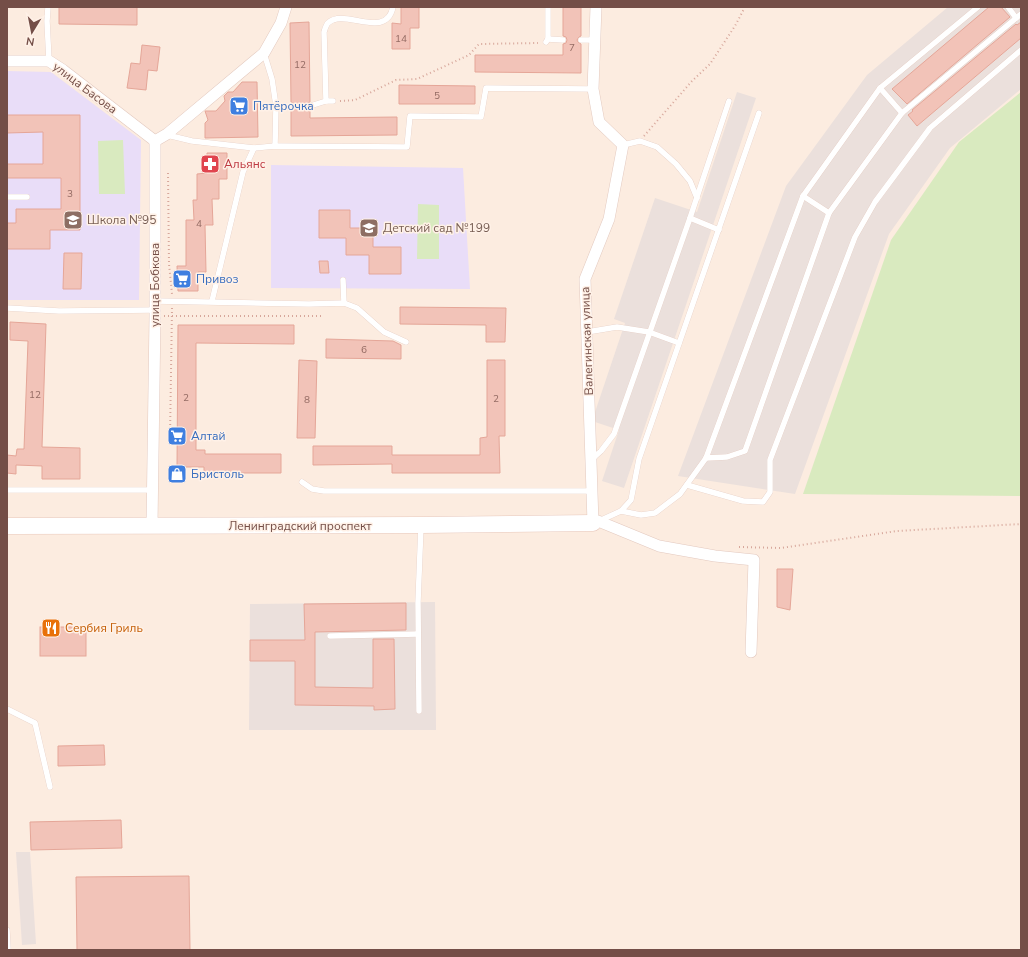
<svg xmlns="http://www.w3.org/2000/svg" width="1028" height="957" font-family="'Nunito Sans',sans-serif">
<rect width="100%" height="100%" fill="#fcece0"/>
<g fill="#ebe0dc">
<polygon points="948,7 1021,7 1021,89 950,148 889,234 795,494 678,476 786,186 867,75"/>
<polygon points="737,92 756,98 624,488 602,481 619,430 592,421 625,323 614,319 655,198 697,212"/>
<polygon points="435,602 436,730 249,730 250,604"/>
<polygon points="16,852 30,852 36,944 22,945"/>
</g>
<g fill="#e9ddf8">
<polygon points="7,71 51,72 141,140 139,300 7,300"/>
<polygon points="271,165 463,168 470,289 271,288"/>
</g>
<g fill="#d9eabf">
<polygon points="1021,92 1021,496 803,494 891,240 959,142"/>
<polygon points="123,140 125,194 99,194 98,141"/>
<polygon points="418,204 439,205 439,259 417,259"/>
</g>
<g fill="#f2c3b8" stroke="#e5a698">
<polygon points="59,7 137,7 137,25 59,24"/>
<polygon points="401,7 419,7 419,28 410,28 410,49 392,49 392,23 401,24"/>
<polygon points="563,7 581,7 581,36 579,37 577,40 578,42 581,44 581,73 475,72 475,55 563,55 563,44 566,43 567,40 566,37 563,36"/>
<polygon points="989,7 1001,7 1010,17 907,104 892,89"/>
<polygon points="309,22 310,102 306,105 307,109 310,110 310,118 397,117 397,135 291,136 291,110 294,108 295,106 293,103 291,102 290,23"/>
<polygon points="1021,22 1021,38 917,126 908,115 913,111 912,110 1016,24 1017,25"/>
<polygon points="142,45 160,47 157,71 148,70 146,90 127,88 131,63 140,64"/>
<polygon points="242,82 257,82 258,137 205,138 205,123 208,120 205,111 216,111 225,101 224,96 228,92 233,92"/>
<polygon points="399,85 475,86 475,104 399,104"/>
<polygon points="7,115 80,115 80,230 50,230 50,249 7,249 7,223 16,223 16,209 61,209 61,178 7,178 7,164 43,164 43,132 7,133"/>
<polygon points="207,153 227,153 227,179 219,179 219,199 212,199 213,225 205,225 206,272 198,272 198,291 178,291 177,266 186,266 186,220 194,220 193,200 197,200 197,174 207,173"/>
<polygon points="319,210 350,210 350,228 373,228 373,247 401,247 401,274 369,274 369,255 346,255 346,238 319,238"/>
<polygon points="64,253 82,253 81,289 63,289"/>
<polygon points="319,261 328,261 329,273 320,273"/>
<polygon points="400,307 506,308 505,342 486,342 486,325 400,324"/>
<polygon points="10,322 46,324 42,447 80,448 80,479 42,479 42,466 16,465 16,474 7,473 7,455 16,456 17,449 24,449 28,341 10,340"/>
<polygon points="178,325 294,325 294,344 196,343 196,450 205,450 205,454 281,454 281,473 204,473 204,467 177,467"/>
<polygon points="326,339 393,341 401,345 401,359 326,358"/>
<polygon points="299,360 317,361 315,438 297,438"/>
<polygon points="487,360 505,360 505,436 499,436 500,473 392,473 392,464 313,465 313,446 392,446 392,455 480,455 480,438 487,437"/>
<polygon points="777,569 793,569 790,610 777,607"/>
<polygon points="406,603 406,630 315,632 315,687 373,688 373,639 394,639 395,709 374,710 374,706 295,705 295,661 250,661 250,640 305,640 304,604"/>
<rect x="40" y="627" width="46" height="29"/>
<polygon points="104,745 105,765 58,766 58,746"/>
<polygon points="121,820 122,848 31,850 30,822"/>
<polygon points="189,876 190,950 77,950 76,877"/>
</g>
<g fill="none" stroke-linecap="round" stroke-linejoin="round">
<g stroke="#e3c9bf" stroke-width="6">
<g id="lane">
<polyline points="48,7 47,21 49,61"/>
<polyline points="1008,7 1016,18"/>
<polyline points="548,39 563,40"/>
<polyline points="581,40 595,40"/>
<polyline points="546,42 548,39 548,7"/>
<polyline points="264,53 272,79 276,106 275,146"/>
<polyline points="880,88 902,113"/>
<path d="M326 101 324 32C325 29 326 25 328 23 344 7 386 41 393 7"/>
<polyline points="276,106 291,106"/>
<polyline points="310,106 326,101 333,101"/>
<polyline points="167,135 192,141 254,148 275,146 407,147 410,116 481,117 486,88 593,89"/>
<polyline points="623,145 640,141 657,147 676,164 690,181 697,198"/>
<polyline points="803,196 829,213"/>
<polyline points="7,197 27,197"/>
<polyline points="690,218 719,230"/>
<polyline points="343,280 344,303"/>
<polyline points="155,301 309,304 344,303 357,308 384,332 406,342"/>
<polyline points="212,301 243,172 254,148"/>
<polyline points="7,308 59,311 155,310"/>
<polyline points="587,332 617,327 649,332 679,343"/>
<polyline points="706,458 727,457 745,451 829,213 902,113 1021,14"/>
<polyline points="592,459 601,451 614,434 690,218 729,101"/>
<polyline points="302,482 312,489 324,491 592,491"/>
<polyline points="687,485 743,501 763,502 770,492 770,460 855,237 875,202 930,128 1021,50"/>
<polyline points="7,490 153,490"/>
<polyline points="621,511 641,515 655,513 680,494 706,458 803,196 880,88 978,7"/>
<polyline points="599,521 621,511 631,500 639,459 759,113"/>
<polyline points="330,636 418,634"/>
<polyline points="7,709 35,723 50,787"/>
<polyline points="419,711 418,602 421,526"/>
<polyline points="7,930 8,950"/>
</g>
</g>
<g stroke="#e3c9bf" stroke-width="12">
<g id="street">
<polyline points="7,61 49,61 63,70 155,141"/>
<polyline points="598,521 659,546 715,556 754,560 751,652"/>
<polyline points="593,523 585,279 609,219 623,145 599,122 593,89 596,7"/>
<polyline points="152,526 155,316 155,141 167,134 264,53 281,23 286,7"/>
</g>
</g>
<g stroke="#e8c8bc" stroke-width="17">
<polyline id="secondary" points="7,526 421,525 593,523"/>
</g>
<g stroke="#d7a79b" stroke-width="2" stroke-dasharray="1 3" stroke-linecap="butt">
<polyline points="506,7 510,7"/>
<polyline points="340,101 355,100 396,80 417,79 469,55 479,44 538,43"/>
<polyline points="644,136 692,81 710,64 735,26 745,7"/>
<polyline points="168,173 169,264 172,294"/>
<polyline points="164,316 324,316"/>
<polyline points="170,437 172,308"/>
<polyline points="739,547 781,548 897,531 1021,524"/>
</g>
<use href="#lane" stroke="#fff" stroke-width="5.5"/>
<use href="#street" stroke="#fff" stroke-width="11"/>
<use href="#secondary" stroke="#fff" stroke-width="16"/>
</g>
<defs>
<g id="supermarket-square" transform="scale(1)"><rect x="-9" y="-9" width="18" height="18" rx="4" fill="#3f7fe0" stroke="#fff1e7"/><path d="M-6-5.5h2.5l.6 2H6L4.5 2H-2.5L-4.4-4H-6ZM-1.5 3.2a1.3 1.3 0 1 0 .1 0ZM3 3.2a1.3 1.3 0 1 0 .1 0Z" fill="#fff"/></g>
<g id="pharmacy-square" transform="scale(1)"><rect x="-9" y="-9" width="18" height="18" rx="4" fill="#e0444e" stroke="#fff1e7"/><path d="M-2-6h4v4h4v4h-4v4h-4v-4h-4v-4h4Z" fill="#fff"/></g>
<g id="school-square" transform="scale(1)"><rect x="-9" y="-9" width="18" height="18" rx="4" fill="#8d6e63" stroke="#fff1e7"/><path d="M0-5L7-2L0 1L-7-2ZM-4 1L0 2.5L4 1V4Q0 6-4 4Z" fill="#fff"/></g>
<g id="shop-square" transform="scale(1)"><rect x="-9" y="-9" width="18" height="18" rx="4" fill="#3f7fe0" stroke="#fff1e7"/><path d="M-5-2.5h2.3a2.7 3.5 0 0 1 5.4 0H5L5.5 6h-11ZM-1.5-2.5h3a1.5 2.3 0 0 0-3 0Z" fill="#fff"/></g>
<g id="restaurant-square" transform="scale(1)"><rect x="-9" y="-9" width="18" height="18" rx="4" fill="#e8710a" stroke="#fff1e7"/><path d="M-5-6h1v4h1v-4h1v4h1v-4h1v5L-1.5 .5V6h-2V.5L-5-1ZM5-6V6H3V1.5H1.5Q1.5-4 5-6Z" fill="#fff"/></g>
</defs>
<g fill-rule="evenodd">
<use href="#supermarket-square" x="239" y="106"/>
<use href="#pharmacy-square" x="210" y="164"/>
<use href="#school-square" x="73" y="220"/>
<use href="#school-square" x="369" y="228"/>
<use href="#supermarket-square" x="182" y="279"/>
<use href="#supermarket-square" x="177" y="436"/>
<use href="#shop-square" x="177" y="474"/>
<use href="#restaurant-square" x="51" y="628"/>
</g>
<g text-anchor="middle" stroke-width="3" stroke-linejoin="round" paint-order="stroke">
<g font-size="10" fill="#946b63">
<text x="401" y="42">14</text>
<text x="572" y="51">7</text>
<text x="300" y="68">12</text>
<text x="437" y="99">5</text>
<text x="70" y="197">3</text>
<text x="199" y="227">4</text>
<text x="364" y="353">6</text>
<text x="35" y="398">12</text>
<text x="186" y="401">2</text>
<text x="496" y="402">2</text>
<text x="307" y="403">8</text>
</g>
<g font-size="12" fill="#744e47" stroke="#fff1e7">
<text transform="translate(85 88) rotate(37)" y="4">улица Басова</text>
<text transform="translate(155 285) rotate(-90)" y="4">улица Бобкова</text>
<text transform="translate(587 341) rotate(-92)" y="4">Валегинская улица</text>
<text x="300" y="530">Ленинградский проспект</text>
</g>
<g font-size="12" fill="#366cbe" stroke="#fff1e7" text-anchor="start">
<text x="253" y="110">Пятёрочка</text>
<text x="196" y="283">Привоз</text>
<text x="191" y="440">Алтай</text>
<text x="191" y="478">Бристоль</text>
</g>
<g font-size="12" fill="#be3a42" stroke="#fff1e7" text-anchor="start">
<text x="224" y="168">Альянс</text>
</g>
<g font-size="12" fill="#785e54" stroke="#fff1e7" text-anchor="start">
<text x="87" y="224">Школа №95</text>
<text x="383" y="232">Детский сад №199</text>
</g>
<g font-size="12" fill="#c56008" stroke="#fff1e7" text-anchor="start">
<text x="65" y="632">Сербия Гриль</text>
</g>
</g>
<rect width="1028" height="957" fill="none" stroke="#744e47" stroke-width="16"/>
<g transform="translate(32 32) rotate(190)" stroke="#fff1e7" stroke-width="3" paint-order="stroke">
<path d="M0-3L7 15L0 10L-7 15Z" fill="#744e47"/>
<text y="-6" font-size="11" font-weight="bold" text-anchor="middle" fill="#744e47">N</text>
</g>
</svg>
